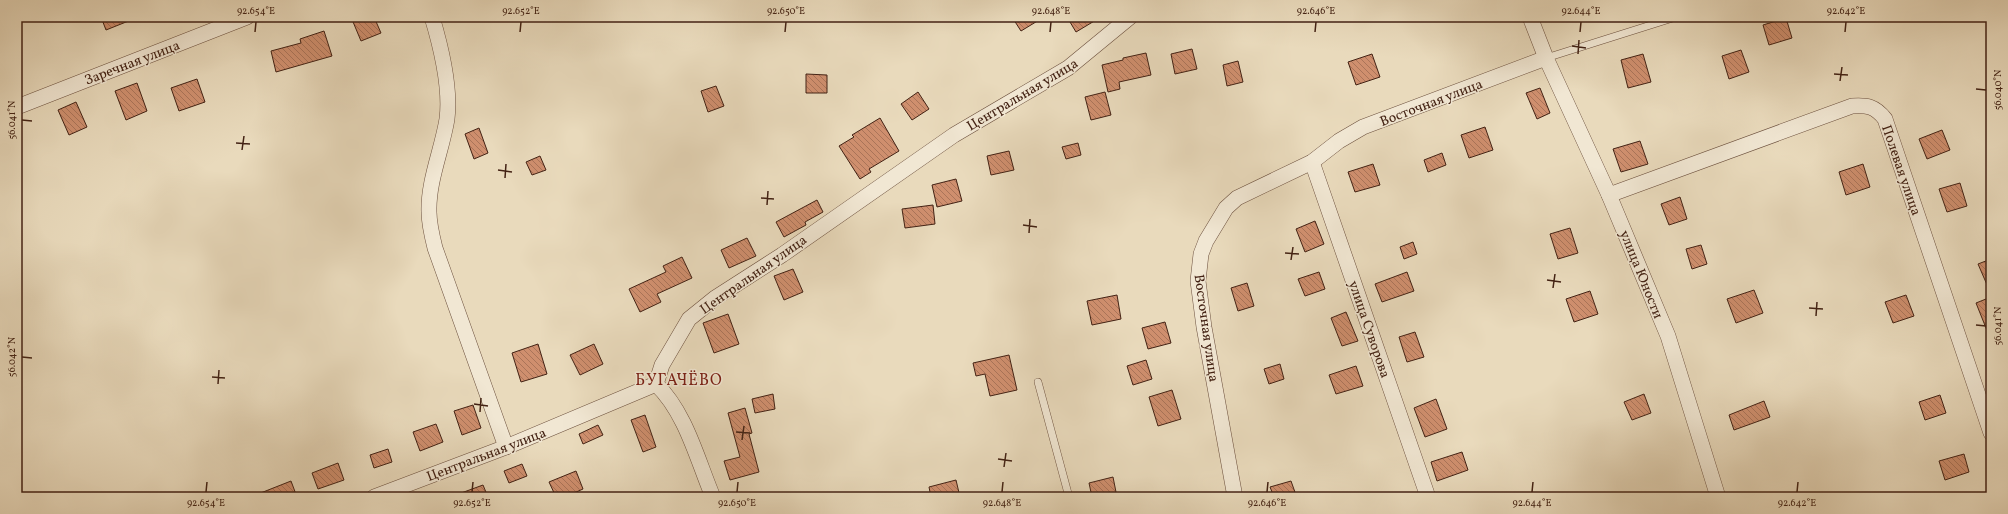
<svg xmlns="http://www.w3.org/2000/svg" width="2008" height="514" font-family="Vollkorn,serif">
<defs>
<pattern id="building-back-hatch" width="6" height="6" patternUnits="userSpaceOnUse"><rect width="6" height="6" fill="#cf8f6e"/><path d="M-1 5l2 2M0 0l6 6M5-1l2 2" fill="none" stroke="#aa7459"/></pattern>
</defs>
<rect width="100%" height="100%" fill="#e9dabc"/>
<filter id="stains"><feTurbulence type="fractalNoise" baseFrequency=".005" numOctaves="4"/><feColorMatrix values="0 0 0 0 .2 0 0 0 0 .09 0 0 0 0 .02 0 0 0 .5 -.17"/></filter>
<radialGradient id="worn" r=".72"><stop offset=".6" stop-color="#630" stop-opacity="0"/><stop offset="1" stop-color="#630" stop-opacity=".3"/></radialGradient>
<g fill="url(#building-back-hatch)" stroke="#432214">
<polygon points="101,17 136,17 136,18 106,30"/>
<polygon points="351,17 374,17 381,33 361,41"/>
<polygon points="1012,17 1044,17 1021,31"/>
<polygon points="1067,17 1101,17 1076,32"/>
<polygon points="1786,18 1792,38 1769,45 1763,25"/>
<polygon points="324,31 332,56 276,72 271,51 301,43 300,39"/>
<polygon points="1192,49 1197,69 1175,74 1171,54"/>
<polygon points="1741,50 1749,72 1729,79 1722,56"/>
<polygon points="1146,53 1151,75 1119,82 1120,89 1108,92 1102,65 1123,60 1123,58"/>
<polygon points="1372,54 1380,77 1356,85 1348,62"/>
<polygon points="1643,54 1651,82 1628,88 1621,60"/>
<polygon points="1238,61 1243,82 1227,86 1223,65"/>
<polygon points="806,74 827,75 827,93 806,93"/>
<polygon points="197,79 205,102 179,111 171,88"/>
<polygon points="137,83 147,111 126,120 115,91"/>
<polygon points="716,86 724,106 708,112 701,91"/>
<polygon points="1540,88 1550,113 1537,119 1526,93"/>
<polygon points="918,92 929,109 912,120 901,104"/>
<polygon points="1105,92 1111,115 1091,120 1085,97"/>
<polygon points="76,102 87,127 69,135 58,110"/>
<polygon points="880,118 899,151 869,169 871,172 860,179 839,146 854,137 852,135"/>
<polygon points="1485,127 1493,150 1469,158 1461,135"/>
<polygon points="479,128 488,153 474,159 465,134"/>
<polygon points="1942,130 1950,150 1927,159 1919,139"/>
<polygon points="1640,141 1648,164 1621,172 1613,149"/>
<polygon points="1078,143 1081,155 1066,159 1062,147"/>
<polygon points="1009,151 1014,170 991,175 987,156"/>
<polygon points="1442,153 1446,165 1428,172 1424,160"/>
<polygon points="540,156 546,170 532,175 526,162"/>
<polygon points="1373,164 1380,185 1355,192 1348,172"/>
<polygon points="1863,164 1870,187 1846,195 1839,172"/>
<polygon points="956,179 962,201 937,207 932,185"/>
<polygon points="1960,183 1967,206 1947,212 1939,189"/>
<polygon points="1680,197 1687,219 1669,225 1661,204"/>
<polygon points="817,200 823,212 805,222 806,225 784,237 776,222"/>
<polygon points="933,205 935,224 905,228 902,209"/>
<polygon points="1315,221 1324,244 1305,252 1296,229"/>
<polygon points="1570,228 1578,253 1558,259 1550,234"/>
<polygon points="747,238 756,256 729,268 721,250"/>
<polygon points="1413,242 1417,254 1404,259 1400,247"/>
<polygon points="1701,245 1707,264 1692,269 1686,249"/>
<polygon points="682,257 692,278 657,294 661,302 640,312 629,289 666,272 663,266"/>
<polygon points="1991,259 1991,294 1978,264"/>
<polygon points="793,269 803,292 784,300 774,276"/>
<polygon points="1319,272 1325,289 1305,296 1298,279"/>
<polygon points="1407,272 1414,291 1382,302 1375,284"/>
<polygon points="1247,283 1254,306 1238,311 1231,288"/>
<polygon points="1754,290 1763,313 1736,323 1727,299"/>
<polygon points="1590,291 1598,314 1574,322 1566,299"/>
<polygon points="1117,295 1121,319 1092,325 1087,301"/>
<polygon points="1906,295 1914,316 1893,323 1885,302"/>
<polygon points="1991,297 1991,338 1990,338 1976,303"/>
<polygon points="1346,312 1358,341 1342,346 1331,318"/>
<polygon points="728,314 739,344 714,353 703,323"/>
<polygon points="1165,322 1171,343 1148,349 1142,328"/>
<polygon points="1415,332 1424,357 1407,362 1399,337"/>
<polygon points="538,344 547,374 521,382 512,353"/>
<polygon points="594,344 603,364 580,375 570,355"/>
<polygon points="1009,355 1017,390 990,396 985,374 976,376 973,363"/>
<polygon points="1146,360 1152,379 1133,385 1127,366"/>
<polygon points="1280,364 1284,379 1269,384 1264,369"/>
<polygon points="1356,366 1363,386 1336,394 1329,375"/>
<polygon points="1172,390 1181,419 1158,426 1149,397"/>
<polygon points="773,394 775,409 755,413 752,399"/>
<polygon points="1644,394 1651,413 1632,420 1624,402"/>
<polygon points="1940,395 1946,413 1925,420 1919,402"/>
<polygon points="1436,399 1447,429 1425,437 1414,408"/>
<polygon points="1764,401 1770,417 1734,430 1729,415"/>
<polygon points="473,405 481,428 462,435 454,411"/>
<polygon points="745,408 752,433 749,434 759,472 730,480 724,461 740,457 728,413"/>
<polygon points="645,415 656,447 643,452 631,420"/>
<polygon points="436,424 443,442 420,451 413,432"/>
<polygon points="598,425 603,435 583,444 579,434"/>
<polygon points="388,449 392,462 374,468 370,455"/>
<polygon points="1462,452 1468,470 1437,481 1431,462"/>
<polygon points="1964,454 1969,472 1945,480 1939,461"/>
<polygon points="338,463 344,480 318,489 312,473"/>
<polygon points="522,464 527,476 509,483 504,471"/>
<polygon points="576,471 583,489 565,497 556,497 549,482"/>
<polygon points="1113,477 1117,497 1092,497 1089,483"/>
<polygon points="956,480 960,497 931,497 929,487"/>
<polygon points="291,481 297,497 253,497 253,496"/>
<polygon points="1291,481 1296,495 1274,497 1270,487"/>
<polygon points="483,485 488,497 453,497 453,496"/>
</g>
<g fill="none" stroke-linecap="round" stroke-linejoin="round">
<g stroke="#6c503e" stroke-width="8">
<g id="service">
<polyline points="1546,58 1676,17"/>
<polyline points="1038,382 1069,497"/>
</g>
</g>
<g stroke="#6c503e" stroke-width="16">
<g id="minor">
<path d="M432 17C441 47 451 87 447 119 442 150 428 181 429 212 429 224 432 236 435 248L506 447"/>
<polyline points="1530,17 1546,58 1609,195 1668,336 1718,497"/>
<polyline points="17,107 247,17"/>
<polyline points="1312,162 1428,497"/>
<path d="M1609 195 1852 106C1867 105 1875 106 1885 119L1991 433"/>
<path d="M656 384C686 413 697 459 713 497"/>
<polyline points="374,497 506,447 656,384 662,365 689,319 715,298 782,255 954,135 1068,68 1130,17"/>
<polyline points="1235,497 1204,327 1198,281 1201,254 1206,241 1226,208 1237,198 1312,162 1339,141 1363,127 1546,58"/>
</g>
</g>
<use href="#service" stroke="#f1e7d3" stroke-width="7"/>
<use href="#minor" stroke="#f1e7d3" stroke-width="15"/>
</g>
<path fill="none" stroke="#432214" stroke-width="1.5" d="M255 32 256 22M520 32 521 22M785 32 786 22M1050 32 1051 22M1315 32 1316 22M1580 32 1581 22M1845 32 1846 22M1572 46 1586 48M1578 54 1579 40M1834 74 1848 75M1840 81 1842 67M1976 89 1986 90M22 120 32 121M236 143 250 144M242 150 244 136M498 170 512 172M505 178 506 164M761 198 774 199M767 205 768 191M1023 225 1037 227M1029 233 1030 219M1285 253 1299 254M1291 260 1293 247M1547 280 1561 282M1553 288 1555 274M1809 308 1823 309M1816 316 1817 302M1976 325 1986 326M22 357 32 358M212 377 225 378M218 384 219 370M474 404 488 406M480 412 481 398M736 432 750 433M742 440 744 426M998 459 1012 461M1004 467 1006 453M206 492 207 482M472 492 473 482M737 492 738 482M1002 492 1003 482M1267 492 1268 482M1532 492 1533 482M1797 492 1798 482"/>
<g text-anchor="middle" stroke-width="3" stroke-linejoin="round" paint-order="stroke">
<g font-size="14" fill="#432214" stroke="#f1e7d3">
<text transform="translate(132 62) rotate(-21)" y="5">Заречная улица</text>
<text transform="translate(1022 94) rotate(-31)" y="5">Центральная улица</text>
<text transform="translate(1431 102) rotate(-21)" y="5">Восточная улица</text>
<text transform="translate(1902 170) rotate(71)" y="5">Полевая улица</text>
<text transform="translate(753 274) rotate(-35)" y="5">Центральная улица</text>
<text transform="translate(1642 274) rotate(68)" y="5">улица Юности</text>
<text transform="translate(1207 328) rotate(82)" y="5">Восточная улица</text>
<text transform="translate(1370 329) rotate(71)" y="5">улица Суворова</text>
<text transform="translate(486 454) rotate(-21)" y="5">Центральная улица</text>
</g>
<g font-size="16" letter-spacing="1" fill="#7a1f14" stroke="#f1e7d3">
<text x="679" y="385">БУГАЧЁВО</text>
</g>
</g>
<rect width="2008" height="514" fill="none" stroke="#e9dabc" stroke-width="44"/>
<rect x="22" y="22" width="1964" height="470" fill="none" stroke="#432214" stroke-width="1.5"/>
<g font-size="10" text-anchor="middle" fill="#432214">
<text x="256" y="14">92.654°E</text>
<text x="521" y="14">92.652°E</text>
<text x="786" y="14">92.650°E</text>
<text x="1051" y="14">92.648°E</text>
<text x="1316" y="14">92.646°E</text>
<text x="1581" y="14">92.644°E</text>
<text x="1846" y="14">92.642°E</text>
<text transform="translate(1997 90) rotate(-90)" y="4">56.040°N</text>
<text transform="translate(11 120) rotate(-90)" y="4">56.041°N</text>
<text transform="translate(1997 326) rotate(-90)" y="4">56.041°N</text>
<text transform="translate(11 357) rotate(-90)" y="4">56.042°N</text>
<text x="206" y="506">92.654°E</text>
<text x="472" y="506">92.652°E</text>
<text x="737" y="506">92.650°E</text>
<text x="1002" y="506">92.648°E</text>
<text x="1267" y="506">92.646°E</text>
<text x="1532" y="506">92.644°E</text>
<text x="1797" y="506">92.642°E</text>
</g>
<rect width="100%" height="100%" filter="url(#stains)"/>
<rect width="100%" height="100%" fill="url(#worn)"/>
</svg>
